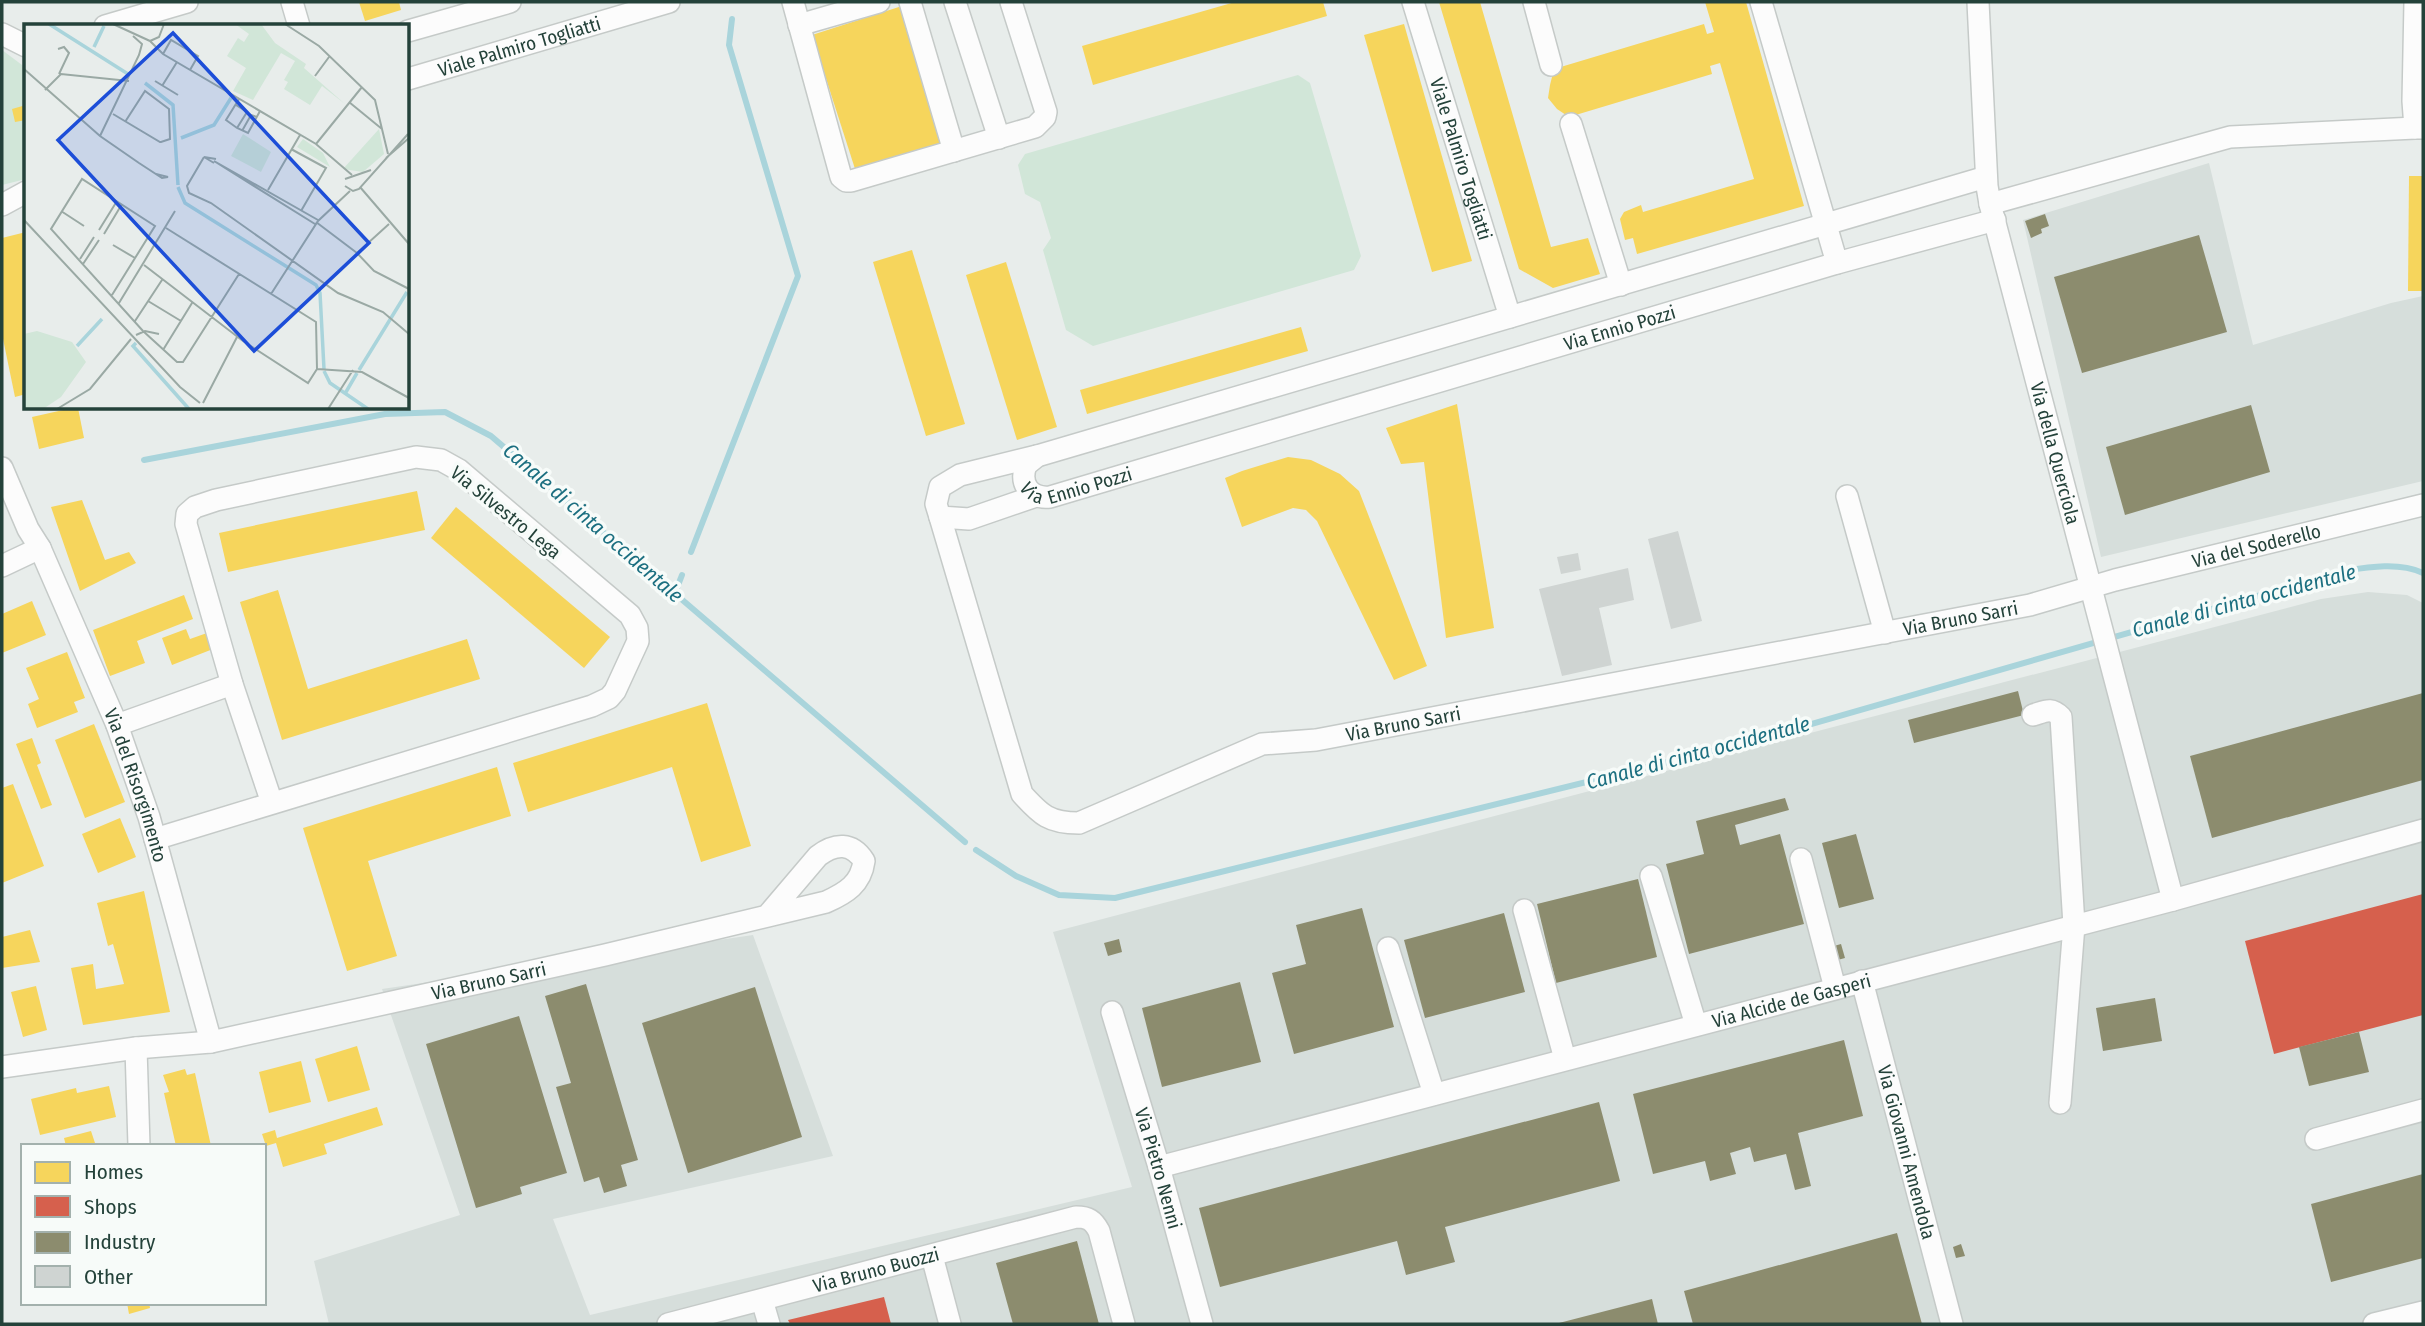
<svg xmlns="http://www.w3.org/2000/svg" width="2425" height="1326" font-family="'Fira Sans Condensed',sans-serif">
<rect width="100%" height="100%" fill="#e8edeb"/>
<g fill="#d6dedb">
<polygon points="2209,163 2253,345 2391,303 2423,296 2423,481 2101,557 2023,220"/>
<polygon points="2368,592 2407,595 2423,603 2423,1324 329,1324 314,1261 460,1215 382,989 753,935 833,1156 553,1219 590,1315 1132,1187 1053,932 2321,599"/>
</g>
<g fill="#d1e6d8">
<polygon points="2,50 22,65 26,78 26,179 2,185"/>
<polygon points="1298,75 1310,83 1361,256 1354,270 1093,346 1066,330 1043,250 1051,238 1040,202 1025,194 1018,165 1025,154"/>
</g>
<g fill="#f6d55c">
<polygon points="359,2 399,2 401,10 365,21"/>
<polygon points="1235,2 1323,2 1327,16 1093,85 1082,46"/>
<polygon points="1439,2 1480,2 1551,247 1588,238 1600,274 1553,288 1519,269"/>
<polygon points="1705,2 1746,2 1804,206 1637,254 1633,238 1625,240 1620,219 1624,212 1641,205 1643,212 1754,179 1720,63 1710,66 1712,74 1569,117 1557,109 1548,98 1550,85 1554,69 1704,24 1707,34 1714,32"/>
<polygon points="902,6 946,143 856,172 812,35"/>
<polygon points="1404,24 1472,261 1432,272 1364,35"/>
<polygon points="26,105 26,120 15,122 12,109"/>
<polygon points="2409,176 2423,176 2423,291 2408,291"/>
<polygon points="26,232 26,394 15,397 2,334 2,238"/>
<polygon points="912,250 965,424 926,436 873,262"/>
<polygon points="1006,262 1057,427 1017,440 966,275"/>
<polygon points="1301,327 1308,351 1087,414 1080,390"/>
<polygon points="1457,404 1494,628 1446,638 1424,462 1401,464 1386,428"/>
<polygon points="72,408 78,408 84,438 39,449 32,417"/>
<polygon points="1288,457 1311,460 1340,474 1359,491 1427,666 1394,680 1317,521 1306,510 1293,508 1242,527 1225,478 1242,471"/>
<polygon points="417,491 425,530 228,572 219,533"/>
<polygon points="82,500 105,560 129,552 136,563 80,591 51,507"/>
<polygon points="456,507 610,637 584,668 431,538"/>
<polygon points="278,590 308,689 467,639 480,679 282,740 240,602"/>
<polygon points="184,595 193,619 137,641 145,663 110,676 93,630"/>
<polygon points="32,601 46,635 2,653 2,614"/>
<polygon points="186,629 190,639 207,633 213,649 172,665 162,638"/>
<polygon points="67,652 85,698 74,702 78,712 37,728 28,704 39,699 26,668"/>
<polygon points="707,703 751,846 701,862 672,767 528,812 513,763"/>
<polygon points="94,724 125,802 85,818 55,740"/>
<polygon points="32,738 41,763 37,765 52,805 41,809 16,744"/>
<polygon points="497,767 511,816 368,861 397,956 347,971 303,828"/>
<polygon points="13,784 44,866 2,883 2,788"/>
<polygon points="120,818 136,857 98,873 82,834"/>
<polygon points="144,891 170,1012 83,1025 71,968 93,964 96,989 124,984 113,944 108,946 97,903"/>
<polygon points="30,930 40,962 2,968 2,937"/>
<polygon points="36,986 47,1030 23,1037 11,992"/>
<polygon points="357,1046 370,1090 328,1102 315,1059"/>
<polygon points="301,1061 311,1102 269,1113 259,1072"/>
<polygon points="185,1069 187,1075 195,1073 211,1146 176,1146 164,1093 169,1092 163,1075"/>
<polygon points="109,1086 116,1117 40,1135 31,1099 76,1088 77,1093"/>
<polygon points="377,1107 383,1125 324,1144 327,1154 283,1167 276,1143 266,1146 262,1134 275,1130 277,1138"/>
<polygon points="91,1131 96,1146 66,1146 64,1138"/>
<polygon points="127,1303 149,1303 150,1308 129,1314"/>
</g>
<g fill="#d6604d">
<polygon points="2423,894 2423,1015 2274,1054 2245,941"/>
<polygon points="884,1297 891,1324 790,1324 788,1320"/>
</g>
<g fill="#8c8c6e">
<polygon points="2045,214 2049,226 2041,229 2042,233 2031,238 2025,221"/>
<polygon points="2199,235 2227,332 2082,373 2054,277"/>
<polygon points="2251,405 2270,472 2125,515 2106,447"/>
<polygon points="2018,691 2024,715 1914,743 1908,720"/>
<polygon points="2423,693 2423,780 2212,838 2190,756"/>
<polygon points="1785,798 1789,810 1735,825 1740,845 1780,834 1804,924 1689,954 1666,864 1704,854 1696,821"/>
<polygon points="1856,834 1874,899 1839,908 1822,843"/>
<polygon points="1638,879 1657,957 1556,983 1537,904"/>
<polygon points="1362,908 1394,1027 1294,1054 1272,973 1306,964 1296,925"/>
<polygon points="1504,913 1525,992 1425,1018 1404,940"/>
<polygon points="1119,939 1122,952 1108,956 1104,943"/>
<polygon points="1841,944 1845,958 1830,962 1827,948"/>
<polygon points="1240,982 1261,1062 1162,1087 1142,1008"/>
<polygon points="586,984 638,1160 621,1165 627,1186 604,1193 599,1177 584,1182 556,1087 571,1083 545,996"/>
<polygon points="755,987 802,1137 688,1173 642,1023"/>
<polygon points="2155,998 2162,1041 2103,1051 2096,1008"/>
<polygon points="519,1016 567,1173 520,1187 522,1194 476,1208 426,1044"/>
<polygon points="2359,1032 2369,1072 2309,1086 2299,1047"/>
<polygon points="1844,1040 1863,1116 1798,1133 1811,1186 1795,1190 1786,1154 1754,1162 1750,1147 1730,1153 1736,1174 1710,1181 1705,1161 1653,1174 1633,1094"/>
<polygon points="1599,1102 1620,1181 1445,1227 1455,1262 1406,1275 1397,1241 1220,1287 1199,1208"/>
<polygon points="2423,1174 2423,1258 2331,1282 2311,1204"/>
<polygon points="1897,1233 1922,1324 1693,1324 1684,1291"/>
<polygon points="1077,1241 1099,1324 1013,1324 996,1263"/>
<polygon points="1961,1244 1965,1256 1956,1258 1953,1247"/>
<polygon points="1652,1299 1658,1324 1559,1324 1559,1323"/>
</g>
<g fill="none" stroke-linecap="round" stroke-linejoin="round">
<g stroke="#a9d4db" stroke-width="6">
<polyline points="144,460 385,414 445,412 491,436 965,842"/>
<polyline points="691,552 798,276 729,45 732,19"/>
<polyline points="675,593 682,575"/>
<path d="M976 850 1016 876 1059 895 1115 898 1749 742 2344 571C2369 567 2399 562 2423 573"/>
</g>
</g>
<g fill="#cfd4d2">
<polygon points="1678,531 1702,621 1671,629 1648,539"/>
<polygon points="1578,553 1581,570 1561,574 1557,557"/>
<polygon points="1628,568 1634,600 1599,608 1612,665 1562,676 1539,589"/>
</g>
<g fill="none" stroke-linecap="round" stroke-linejoin="round">
<g stroke="#c5cac8" stroke-width="24">
<g id="minor">
<polyline points="292,2 299,26"/>
<polyline points="793,2 841,177 846,181 851,181 1035,127 1045,117 1046,112 1011,2"/>
<polyline points="910,2 954,151"/>
<polyline points="955,2 999,138"/>
<path id="s1" d="M1413 2 1510 317"/>
<polyline points="1534,2 1551,65"/>
<polyline points="1761,2 1837,263"/>
<path id="s2" d="M1978 2 1987 186 1990 204 2173 900"/>
<polyline points="2415,2 2413,101 2415,128 2423,128"/>
<polyline points="799,25 879,2"/>
<polyline points="105,26 187,2"/>
<polyline points="408,31 510,2"/>
<polyline points="2,34 26,46"/>
<path id="s3" d="M408 79 669 2"/>
<polyline points="1571,124 1621,285"/>
<path id="s4" d="M1986 177 1037 456 1026 465C1019 484 1030 499 1050 497L1837 263 1995 220"/>
<polyline points="1990,204 2230,137 2415,128"/>
<polyline points="2,205 26,192"/>
<path id="s5" d="M2 468 28 529 40 548 117 725 149 817 211 1042"/>
<polyline points="1036,496 969,519 940,517 936,504 940,487 960,475 1037,456"/>
<polyline points="1847,496 1885,633"/>
<path id="s6" d="M940 517 1022 794C1041 815 1049 823 1079 823L1262 744 1316 740 2030 605 2115 580 2423 505"/>
<polyline points="2,566 40,548"/>
<path d="M2033 715C2046 711 2051 707 2061 717L2074 925 2060 1103"/>
<polyline points="117,725 232,684"/>
<polyline points="155,839 592,706 609,698 615,691 638,641 637,628 630,615 459,470 441,460 416,457 216,500 195,507 187,514 186,524 232,684 272,803"/>
<polyline points="1801,859 1835,988"/>
<polyline points="1651,876 1696,1025"/>
<polyline points="1524,910 1565,1059"/>
<polyline points="1388,948 1434,1094"/>
<path id="s7" d="M1862 981 1952 1324"/>
<path id="s8" d="M1112 1012 1159 1167 1202 1324"/>
<polyline points="136,1048 139,1146"/>
<path id="s9" d="M2 1067 136 1048 211 1042 605 955 826 902C846 893 861 884 864 861 852 842 835 843 818 856L767 916"/>
<polyline points="2316,1139 2423,1110"/>
<path id="s10" d="M1159 1167 2173 900 2423 830"/>
<polyline points="932,1256 950,1324"/>
<polyline points="762,1300 769,1324"/>
<path id="s11" d="M668 1324 1076 1217C1088 1217 1093 1220 1099 1231L1124 1324"/>
<polyline points="2374,1324 2423,1312"/>
</g>
</g>
<use href="#minor" stroke="#fcfcfc" stroke-width="21"/>
</g>
<g text-anchor="middle" stroke-width="7" stroke-linejoin="round" paint-order="stroke">
<g font-size="19" fill="#24423a" stroke="#f7fbf9">
<text dy="7" stroke="none"><textPath href="#s3" startOffset="116">Viale Palmiro Togliatti</textPath></text>
<text dy="7" stroke="none"><textPath href="#s1" startOffset="164">Viale Palmiro Togliatti</textPath></text>
<text dy="7" stroke="none"><textPath href="#s4" startOffset="1647">Via Ennio Pozzi</textPath></text>
<text dy="7" stroke="none"><textPath href="#s2" startOffset="460">Via della Querciola</textPath></text>
<text dy="7" stroke="none"><textPath href="#s4" startOffset="1080">Via Ennio Pozzi</textPath></text>
<text transform="translate(506 512) rotate(39)" y="7">Via Silvestro Lega</text>
<text dy="7" stroke="none"><textPath href="#s6" startOffset="1570">Via del Soderello</textPath></text>
<text dy="7" stroke="none"><textPath href="#s6" startOffset="1265">Via Bruno Sarri</textPath></text>
<text dy="7" stroke="none"><textPath href="#s6" startOffset="698">Via Bruno Sarri</textPath></text>
<text dy="7" stroke="none"><textPath href="#s5" startOffset="345">Via del Risorgimento</textPath></text>
<text dy="7" stroke="none"><textPath href="#s9" startOffset="495">Via Bruno Sarri</textPath></text>
<text dy="7" stroke="none"><textPath href="#s10" startOffset="654">Via Alcide de Gasperi</textPath></text>
<text dy="7" stroke="none"><textPath href="#s7" startOffset="177">Via Giovanni Amendola</textPath></text>
<text dy="7" stroke="none"><textPath href="#s8" startOffset="163">Via Pietro Nenni</textPath></text>
<text dy="7" stroke="none"><textPath href="#s11" startOffset="215">Via Bruno Buozzi</textPath></text>
</g>
<g font-size="21" font-style="italic" fill="#1c6f80" stroke="#f7fbf9">
<text transform="translate(593 523) rotate(41)" y="7">Canale di cinta occidentale</text>
<text transform="translate(2244 601) rotate(-15)" y="7">Canale di cinta occidentale</text>
<text transform="translate(1698 753) rotate(-15)" y="7">Canale di cinta occidentale</text>
</g>
</g>
<g transform="translate(24 24)">
<rect width="385" height="385" fill="#e8edeb"/>
<path d="M211 0H237L251 19 282 40 280 44 321 80 298 62 286 81 260 65 264 58 260 56 271 37 257 29 229 76 209 67 222 44 203 32 214 14 220 18 225 10ZM355 105 360 130 339 148 319 145ZM219 110 247 128 237 148 207 132ZM279 115 299 129 306 143 273 123ZM13 307 48 318 62 338 37 373 19 385H0V310Z" fill="#d1e6d8"/>
<path fill="none" stroke="#a9d4db" stroke-width="3.5" d="M25 0 104 50M70 23 80 2M121 59 149 81 154 161M157 114 190 101 207 74M154 163 161 179 292 261 296 269 300 345M112 319 109 322 165 385M53 322 78 295M335 346 383 268M300 347 306 359 344 385M322 368 333 349"/>
<path fill="none" stroke="#9aa9a4" stroke-width="2" d="M89 0 126 17M261 0 295 22 351 76 364 130M126 17 139 30 292 120 328 151M126 17 135 13 140 0M34 25 40 23 45 29 35 50M139 30 147 16 174 32 166 46M0 45 76 112 115 139 138 154 144 153 132 150M291 52 305 33M131 57 154 71M138 62 153 38M21 66 37 50 105 57M215 75 202 96 213 104 224 109 236 87M325 78 358 105M212 81 223 88 213 104M89 90 136 118H137L146 115 145 85 121 67 101 98M218 107 227 91 233 93M76 112 115 31 118 20 109 12M292 120 338 63M267 125 302 144 277 187M180 133 163 162 165 169 187 179 314 269 359 288 385 310M362 134 385 114M190 139 180 133 192 135M321 155 347 146M321 162 329 167 335 165 384 110M336 163 385 220M244 166 276 111M37 187 60 202M0 196 156 363 176 379M292 198 333 229M291 200 190 137 294 196M365 200 333 229 350 247 385 265M142 204 292 298 293 345M75 206 93 177M80 210 98 180M89 221 111 234M56 235 70 213M59 240 75 216M120 241 219 317 284 359 293 345M247 270 294 197 326 167M88 271 131 202 58 155 27 205 119 307 153 338H159L215 250M124 277 157 297M95 279 151 187M111 297 138 256M112 311 121 307 135 310M139 326 168 279M293 345 338 348 385 374M179 379 213 313M33 385 66 365 107 315M304 385 329 346"/>
<path fill="#1d4ed8" fill-opacity="0.15" stroke="#1d4ed8" stroke-width="3.5" d="M149 9 345 219 230 327 34 116Z"/>
<rect width="385" height="385" fill="none" stroke="#24423a" stroke-width="3.5"/>
</g>
<rect width="2425" height="1326" fill="none" stroke="#24423a" stroke-width="7"/>
<rect x="21" y="1144" width="245" height="161" fill="#f7fbf9" stroke="#a3b1ad" stroke-width="2"/>
<rect x="35" y="1162" width="35" height="21" fill="#f6d55c" stroke="#a3b1ad" stroke-width="2"/>
<text x="84" y="1179" font-size="21" fill="#24423a">Homes</text>
<rect x="35" y="1196" width="35" height="21" fill="#d6604d" stroke="#a3b1ad" stroke-width="2"/>
<text x="84" y="1214" font-size="21" fill="#24423a">Shops</text>
<rect x="35" y="1232" width="35" height="21" fill="#8c8c6e" stroke="#a3b1ad" stroke-width="2"/>
<text x="84" y="1249" font-size="21" fill="#24423a">Industry</text>
<rect x="35" y="1266" width="35" height="21" fill="#cfd4d2" stroke="#a3b1ad" stroke-width="2"/>
<text x="84" y="1284" font-size="21" fill="#24423a">Other</text>
</svg>
